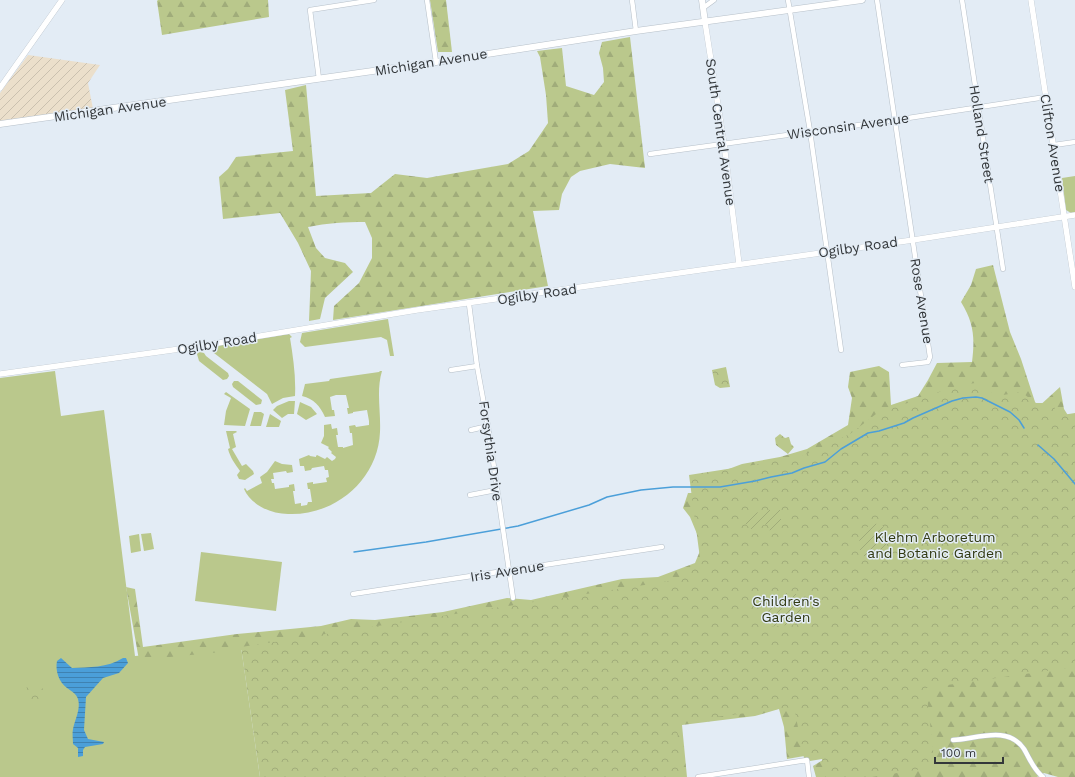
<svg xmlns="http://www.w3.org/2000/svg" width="1075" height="777" font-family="'Work Sans',sans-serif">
<defs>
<pattern id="industrial-furrows" width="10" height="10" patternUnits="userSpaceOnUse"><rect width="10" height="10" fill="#ebdfcb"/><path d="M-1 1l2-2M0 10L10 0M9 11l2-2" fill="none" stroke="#cac0af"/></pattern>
<pattern id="forest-firs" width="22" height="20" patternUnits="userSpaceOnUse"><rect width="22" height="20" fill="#bac88c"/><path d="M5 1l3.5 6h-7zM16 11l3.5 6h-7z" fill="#a0ac7a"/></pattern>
<pattern id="park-crowns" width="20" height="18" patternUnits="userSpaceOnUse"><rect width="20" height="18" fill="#bac88c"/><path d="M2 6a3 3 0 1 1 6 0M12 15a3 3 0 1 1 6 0" fill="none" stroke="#a0ac7a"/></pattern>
<pattern id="garden-furrows" width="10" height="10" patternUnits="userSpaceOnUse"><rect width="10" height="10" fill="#bac88c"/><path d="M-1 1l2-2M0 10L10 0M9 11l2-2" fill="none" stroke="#a0ac7a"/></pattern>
<pattern id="water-rules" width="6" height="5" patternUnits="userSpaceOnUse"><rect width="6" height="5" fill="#4b9fd9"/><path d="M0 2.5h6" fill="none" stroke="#3f82b1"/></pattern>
</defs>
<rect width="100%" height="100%" fill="#e3ecf5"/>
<polygon fill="url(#industrial-furrows)" points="28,55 100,65 88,83 93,109 0,122 0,93"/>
<g fill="#bac88c">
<polygon points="1075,176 1075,213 1071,213 1066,210 1062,178"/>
<polygon points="388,319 394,356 390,356 387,340 381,337 305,347 300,342 302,333"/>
<path d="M289 334 292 337 290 338C293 357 296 376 295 396L283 398 272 404 267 394 214 353 215 347 219 345Z"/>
<polygon points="199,352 204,353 206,356 228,373 229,376 227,379 223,380 199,361 197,354"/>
<polygon points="55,371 61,416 104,410 135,656 241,647 260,777 0,777 0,378"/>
<path d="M380 371H382C376 391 381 411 380 432 378 480 335 516 288 514 271 514 251 505 244 489L245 488 247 491 262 483 260 477 267 472 275 461 282 464 292 465 293 472 287 473 286 471 273 473 274 479H271L272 483H274L275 489 289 487V485L294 484 295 491H293L295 504 301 503V506L307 505 308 502H312L310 489H308L307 483 313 482V484L327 482 326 478 329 477 328 470H325L324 466 312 468 311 470 305 471 304 466H300L299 459 309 455 310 456 316 457V456L317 455 325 459 327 457 332 461 335 459 336 457 331 453 332 452 328 448 329 447 321 443 324 436V425L331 424 332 429 337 428 338 435H336L338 447H343V448L353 445 352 433H350L349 426 355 425 356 427 369 425V421L367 410 353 412V413L348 414 347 408H349L346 395H336L330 397 332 410H334L335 416 325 417C320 406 314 399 302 396L305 384 329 381 330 379 379 372Z"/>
<polygon points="234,381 238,381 262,400 261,404 256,405 233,387 232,384"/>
<polygon points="226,392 250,409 245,426 224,425 226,411 231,398 224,394"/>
<polygon points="289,401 295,401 294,414 288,414 282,418 273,410 277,406"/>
<polygon points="300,402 311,407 317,414 306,420 297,414"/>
<polygon points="254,412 261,412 264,414 261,426 250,426"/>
<polygon points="270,414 281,421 279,427 266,427"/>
<path d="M226 431H236L237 432 233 434 236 447 232 449 242 466 246 464 253 471 254 474 245 480 239 479 237 475 240 471C235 464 230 457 228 449L230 448Z"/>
<polygon points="151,533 154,549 144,551 141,534"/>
<polygon points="139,534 141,551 131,553 129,536"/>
<polygon points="201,552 282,562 276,611 195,601"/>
</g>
<g fill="url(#forest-firs)">
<polygon points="158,0 268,0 269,17 162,35 157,1"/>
<polygon points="430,0 446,0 452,52 438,52"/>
<path d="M630 37 645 168 610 164 580 171 571 177 562 194 559 210 533 211 548 286 333 320 334 306 359 283 372 258V238L365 222C345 222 327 223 308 227L316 248 325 258 345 263 353 272 325 298 320 319 309 321 311 271 298 243 280 213 223 219 219 177 228 169 236 157 293 151 285 90 306 85 316 196 371 193 395 174 427 178 508 164 529 151 548 123 546 95 540 57 537 51 562 48 566 86 594 95 604 82 603 68 599 53 602 42Z"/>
<path d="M993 265 1010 332 1021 359 1037 408 1060 387 1064 409 1069 417 1075 564V777H1058L1044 773 1037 777H816L813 766 831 755H810L787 759 784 727 779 709 755 716 682 725 687 777H261L242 650 139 660 126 587 135 589 143 647 237 634 321 626 351 619 375 620 443 612 507 598 531 600 622 579 658 577 695 563 702 546 690 517 683 508 688 493H704L710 476 742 464 780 457 807 449 848 425 852 398 848 387 850 372 879 366 889 372 891 405 918 396 928 380 937 363 972 362C975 338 974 323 961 302L971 285 976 269Z"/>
</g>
<g fill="url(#park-crowns)">
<polygon points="726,367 730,387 720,388 715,385 712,370"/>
<polygon points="975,383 997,396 1021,392 1036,403 1054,403 1056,416 1075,413 1075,667 926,688 935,767 872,777 825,777 822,759 810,761 804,758 794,707 676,722 683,777 260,777 241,647 683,579 690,569 701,566 689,475 798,458 850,434 876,414 956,386"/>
<polygon points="780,434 785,438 789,437 791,444 794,447 788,454 776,445 775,438"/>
<path d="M36 682 49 695C47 697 45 701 42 702 34 706 25 702 19 697L26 688Z"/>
</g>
<g fill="url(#garden-furrows)">
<path d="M769 510H781V522L777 526 770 531 768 524 760 526V528L751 529 743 522C750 514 758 511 769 510Z"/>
<path d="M872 524C898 520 890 562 863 556 855 543 860 531 872 524Z"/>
<polygon points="786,593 796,594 803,598 801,621 798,624 767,627 763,608 765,602"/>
</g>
<path fill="url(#water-rules)" d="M61 658 72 668C89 667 107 668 123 658H126L128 663 119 673 103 678 86 697 84 730 88 739 104 742 103 744 85 747 83 750V756L78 757V748L73 744C73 739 72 733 73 729 75 719 81 709 78 699 76 693 71 691 67 688 59 682 55 671 57 661Z"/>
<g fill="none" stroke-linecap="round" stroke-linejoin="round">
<g stroke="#4b9fd9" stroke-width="1.5">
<polyline points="1038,445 1054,459 1075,484"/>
<polyline points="354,552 426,542 518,526 589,505 607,497 641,490 673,487 720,487 755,481 771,477 792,473 804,468 825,462 841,449 868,433 879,431 904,423 913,418 952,401 963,398 976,397 982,398 1010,412 1019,420 1024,428"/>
</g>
<g stroke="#b7c0c9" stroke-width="5.5">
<g id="minor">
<polyline points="427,0 436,62"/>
<polyline points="632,0 636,31"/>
<polyline points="788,0 810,131 841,350"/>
<polyline points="877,0 930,357 928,362 902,365"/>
<polyline points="962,0 1003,269"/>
<polyline points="703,8 714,0"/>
<polyline points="319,79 310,10 374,0"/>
<polyline points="1054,145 1075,142"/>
<polyline points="650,154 895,120 1046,97"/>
<polyline points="469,304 477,366 488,426 513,598"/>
<polyline points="451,370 477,366"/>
<polyline points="471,430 488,426"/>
<polyline points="470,495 496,490"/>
<polyline points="353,594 662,547"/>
<path d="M953 740C976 739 1008 725 1024 749 1030 759 1033 769 1043 777"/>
<polyline points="698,777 807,760 809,777"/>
</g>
</g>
<g stroke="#b7c0c9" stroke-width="6">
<g id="tertiary">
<polyline points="1031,0 1075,287"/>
<polyline points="705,22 724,144 739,264"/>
<polyline points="0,88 62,0"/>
<polyline points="0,374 194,347 417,310 913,240 1075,215"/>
</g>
</g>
<g stroke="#b7c0c9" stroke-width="7">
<g id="secondary">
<polyline points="702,0 705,22"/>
<polyline points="0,124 436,62 636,31 862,0"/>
</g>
</g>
<use href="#minor" stroke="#fff" stroke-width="4.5"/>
<use href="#tertiary" stroke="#fff" stroke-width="5.5"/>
<use href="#secondary" stroke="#fff" stroke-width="6"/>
</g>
<g text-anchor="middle" stroke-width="3" stroke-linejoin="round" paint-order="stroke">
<g font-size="14" fill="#33373a" stroke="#e3ecf5">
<text transform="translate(431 62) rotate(-9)" y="5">Michigan Avenue</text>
<text transform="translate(110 109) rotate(-8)" y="5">Michigan Avenue</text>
<text transform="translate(848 126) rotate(-8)" y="5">Wisconsin Avenue</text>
<text transform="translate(721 132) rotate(82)" y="5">South Central Avenue</text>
<text transform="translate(982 134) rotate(81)" y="5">Holland Street</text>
<text transform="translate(1053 143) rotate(81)" y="5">Clifton Avenue</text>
<text transform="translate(858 247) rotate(-8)" y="5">Ogilby Road</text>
<text transform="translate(537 294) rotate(-8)" y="5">Ogilby Road</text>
<text transform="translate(922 301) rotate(81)" y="5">Rose Avenue</text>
<text transform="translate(217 343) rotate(-9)" y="5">Ogilby Road</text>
<text transform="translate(491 451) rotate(82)" y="5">Forsythia Drive</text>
<text transform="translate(507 571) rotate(-9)" y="5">Iris Avenue</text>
</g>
<g font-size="14" fill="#323a13" stroke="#e3ecf5">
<text x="935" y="542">Klehm Arboretum<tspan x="935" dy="16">and Botanic Garden</tspan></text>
<text x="786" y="606">Children's<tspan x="786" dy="16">Garden</tspan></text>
</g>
</g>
<path d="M935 757v6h68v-6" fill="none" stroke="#33373a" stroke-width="2"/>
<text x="941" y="757" font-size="12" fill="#33373a" stroke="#e3ecf5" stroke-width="3" paint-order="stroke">100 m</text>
</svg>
